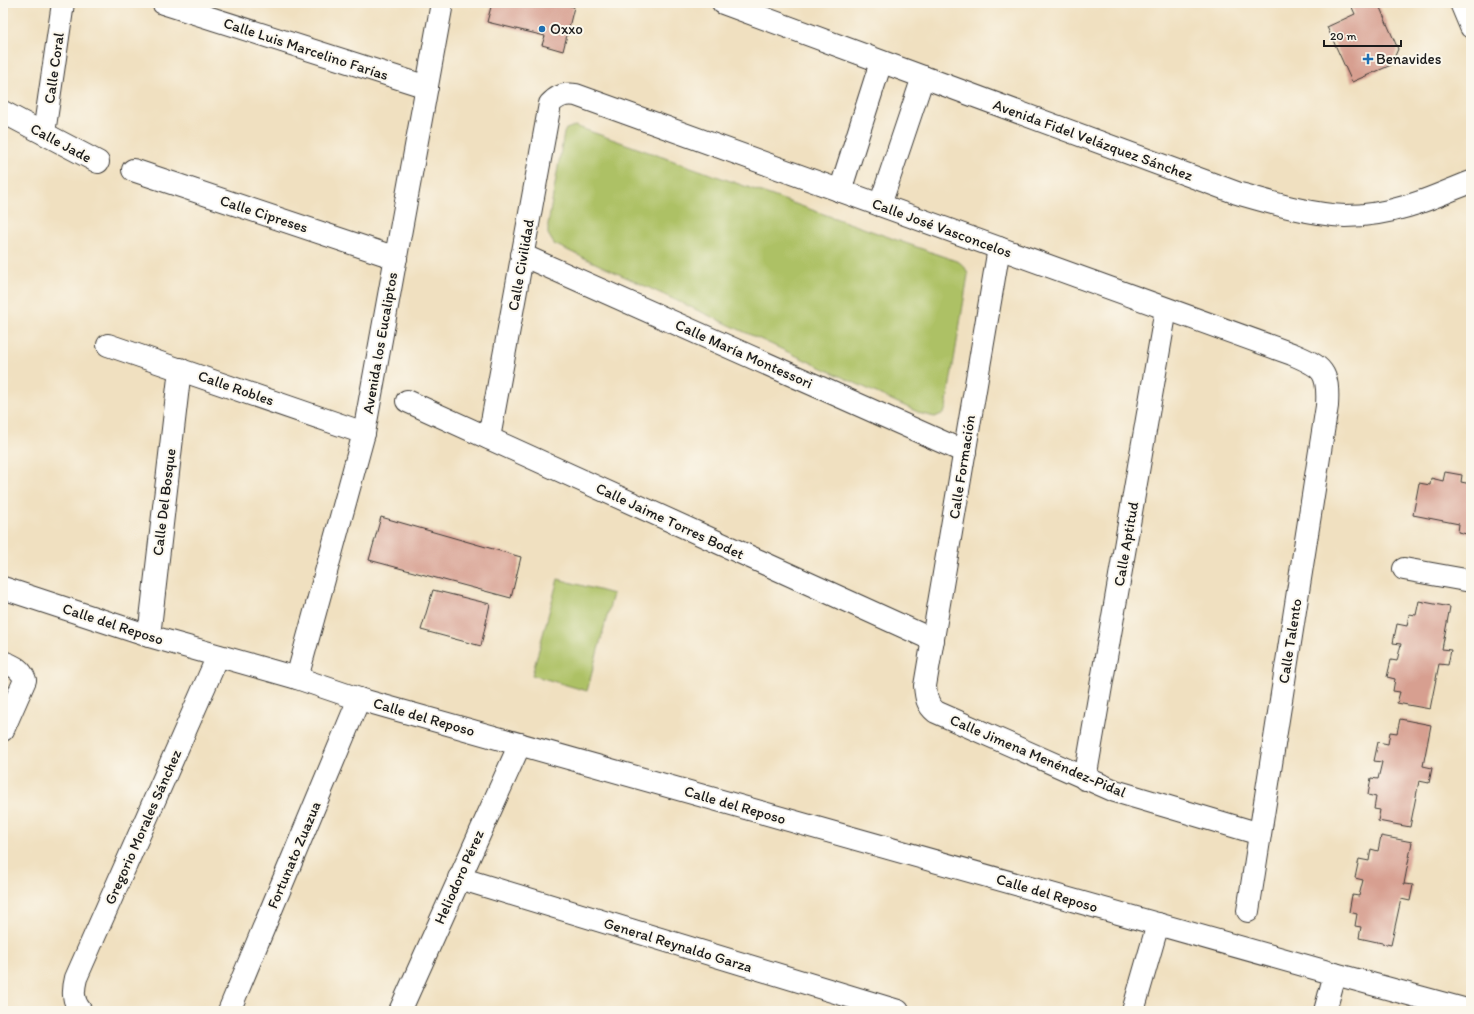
<svg xmlns="http://www.w3.org/2000/svg" width="1474" height="1014" font-family="Itim,sans-serif">
<rect width="100%" height="100%" fill="#fbf7ec"/>
<filter id="ink" filterUnits="userSpaceOnUse"><feTurbulence type="fractalNoise" baseFrequency=".025" numOctaves="2"/><feDisplacementMap in="SourceGraphic" scale="8" xChannelSelector="R" yChannelSelector="G"/><feConvolveMatrix kernelMatrix="1 2 1 2 8 2 1 2 1" color-interpolation-filters="sRGB"/></filter>
<filter id="wash" filterUnits="userSpaceOnUse"><feTurbulence type="fractalNoise" baseFrequency=".012" numOctaves="4" result="noise"/><feDisplacementMap in="SourceGraphic" scale="16" xChannelSelector="R" yChannelSelector="G"/><feGaussianBlur stdDeviation="0.9" result="paint"/><feColorMatrix in="noise" values="0 0 0 0 0 0 0 0 0 0 0 0 0 0 0 0 0 1.4 0 .05"/><feComposite in="paint" operator="in"/></filter>
<g filter="url(#wash)">
<rect width="100%" height="100%" fill="#f0e0c0"/>
<g fill="#adc165" stroke="#646e40">
<path d="M575 126 959 262C964 266 967 269 968 275L946 408 944 413 935 417 922 414 554 244 548 234V224L564 133 566 129Z"/>
<polygon points="558,579 613,594 587,691 532,675"/>
</g>
<g id="blocks">
<g fill="#d79f90">
<polygon points="492,3 559,3 574,7 563,51 542,45 545,36 487,22"/>
<polygon points="1350,3 1378,3 1398,49 1391,65 1352,82 1327,27 1355,14"/>
<polygon points="1445,472 1462,475 1461,482 1471,484 1471,535 1458,532 1459,524 1413,515 1419,483 1430,485 1431,478 1443,481"/>
<polygon points="381,517 521,557 511,598 369,560"/>
<polygon points="433,590 490,604 481,646 421,630"/>
<polygon points="1419,601 1450,607 1442,649 1451,650 1448,665 1439,664 1430,709 1397,703 1400,692 1393,691 1395,679 1387,677 1391,660 1397,661 1401,644 1393,643 1397,624 1407,626 1409,614 1416,615"/>
<polygon points="1400,719 1431,725 1423,766 1432,768 1429,783 1419,781 1410,827 1378,821 1380,810 1374,809 1376,797 1368,795 1371,778 1378,779 1382,762 1374,761 1378,742 1388,744 1390,732 1397,733"/>
<polygon points="1381,836 1412,842 1404,884 1413,885 1410,901 1401,899 1391,945 1359,938 1361,927 1355,926 1357,914 1349,912 1352,895 1359,896 1363,880 1355,878 1359,859 1369,861 1371,849 1378,851"/>
</g>
</g>
</g>
<g filter="url(#ink)">
<use href="#blocks" fill-opacity="0" stroke="#3c3935" stroke-width="1"/>
<g fill="none" stroke-linecap="round" stroke-linejoin="round">
<g stroke="#3c3935" stroke-width="24">
<g id="minor">
<polyline points="163,3 427,87"/>
<polyline points="3,112 98,162"/>
<polyline points="44,133 63,3"/>
<polyline points="133,170 396,258"/>
<polyline points="840,191 881,62"/>
<polyline points="880,205 923,77"/>
<path d="M999 248 925 686C926 697 927 705 936 712L1115 791 1260 834"/>
<polyline points="522,255 965,452"/>
<polyline points="108,345 364,433"/>
<polyline points="407,401 933,640"/>
<path d="M489 438 550 104C557 96 565 93 576 95L1292 354C1323 367 1329 371 1327 406L1248 911"/>
<polyline points="1404,569 1471,581"/>
<polyline points="3,588 149,636 297,678 359,699 1335,974 1471,1011"/>
<polyline points="149,636 180,369"/>
<path d="M3 662C13 666 21 668 25 680L3 730"/>
<polyline points="297,678 364,433 442,3"/>
<polyline points="1085,779 1166,309"/>
<polyline points="459,878 898,1011"/>
<path d="M81 1011C72 1001 73 990 76 978L218 656"/>
<polyline points="229,1011 359,699"/>
<polyline points="400,1011 520,744"/>
<polyline points="1133,1011 1158,924"/>
<polyline points="1325,1011 1335,974"/>
</g>
</g>
<g stroke="#3c3935" stroke-width="24">
<g id="tertiary">
<path d="M723 3 1237 193C1272 203 1308 214 1345 216 1366 216 1388 212 1408 206 1429 200 1450 190 1471 182"/>
<polyline points="1461,3 1471,27"/>
</g>
</g>
<use href="#minor" stroke="#fff" stroke-width="22"/>
<use href="#tertiary" stroke="#fff" stroke-width="22"/>
</g>
</g>
<g fill="#1f6fb2" stroke="#fbf7ec" stroke-width="1.5">
<circle cx="542" cy="29" r="4"/>
<path d="M1366 53h4v4h4v4h-4v4h-4v-4h-4v-4h4z"/>
</g>
<g text-anchor="middle" stroke-width="4" stroke-linejoin="round" paint-order="stroke">
<g font-size="15" fill="#1c1c1c" stroke="#fbf7ec" text-anchor="start">
<text x="550" y="34">Oxxo</text>
<text x="1376" y="64">Benavides</text>
</g>
<g font-size="15" fill="#1c1c1c" stroke="#fbf7ec">
<text transform="translate(306 49) rotate(18)" y="5">Calle Luis Marcelino Farías</text>
<text transform="translate(54 68) rotate(-82)" y="5">Calle Coral</text>
<text transform="translate(1093 140) rotate(20)" y="5">Avenida Fidel Velázquez Sánchez</text>
<text transform="translate(61 143) rotate(28)" y="5">Calle Jade</text>
<text transform="translate(264 214) rotate(18)" y="5">Calle Cipreses</text>
<text transform="translate(942 228) rotate(20)" y="5">Calle José Vasconcelos</text>
<text transform="translate(521 265) rotate(-80)" y="5">Calle Civilidad</text>
<text transform="translate(380 343) rotate(-80)" y="5">Avenida los Eucaliptos</text>
<text transform="translate(744 354) rotate(24)" y="5">Calle María Montessori</text>
<text transform="translate(236 388) rotate(19)" y="5">Calle Robles</text>
<text transform="translate(962 467) rotate(-81)" y="5">Calle Formación</text>
<text transform="translate(164 502) rotate(-83)" y="5">Calle Del Bosque</text>
<text transform="translate(670 521) rotate(25)" y="5">Calle Jaime Torres Bodet</text>
<text transform="translate(1126 544) rotate(-80)" y="5">Calle Aptitud</text>
<text transform="translate(113 624) rotate(18)" y="5">Calle del Reposo</text>
<text transform="translate(1290 641) rotate(-81)" y="5">Calle Talento</text>
<text transform="translate(424 717) rotate(16)" y="5">Calle del Reposo</text>
<text transform="translate(1038 756) rotate(23)" y="5">Calle Jimena Menéndez-Pidal</text>
<text transform="translate(735 805) rotate(16)" y="5">Calle del Reposo</text>
<text transform="translate(143 827) rotate(-66)" y="5">Gregorio Morales Sánchez</text>
<text transform="translate(294 855) rotate(-67)" y="5">Fortunato Zuazua</text>
<text transform="translate(459 877) rotate(-66)" y="5">Heliodoro Pérez</text>
<text transform="translate(1047 893) rotate(16)" y="5">Calle del Reposo</text>
<text transform="translate(678 945) rotate(17)" y="5">General Reynaldo Garza</text>
</g>
</g>
<rect width="1474" height="1014" fill="none" stroke="#fbf7ec" stroke-width="16"/>
<path d="M1324 40v6h77v-6" fill="none" stroke="#1c1c1c" stroke-width="2"/>
<text x="1330" y="40" font-size="12" fill="#1c1c1c" stroke="#fbf7ec" stroke-width="3" paint-order="stroke">20 m</text>
</svg>
